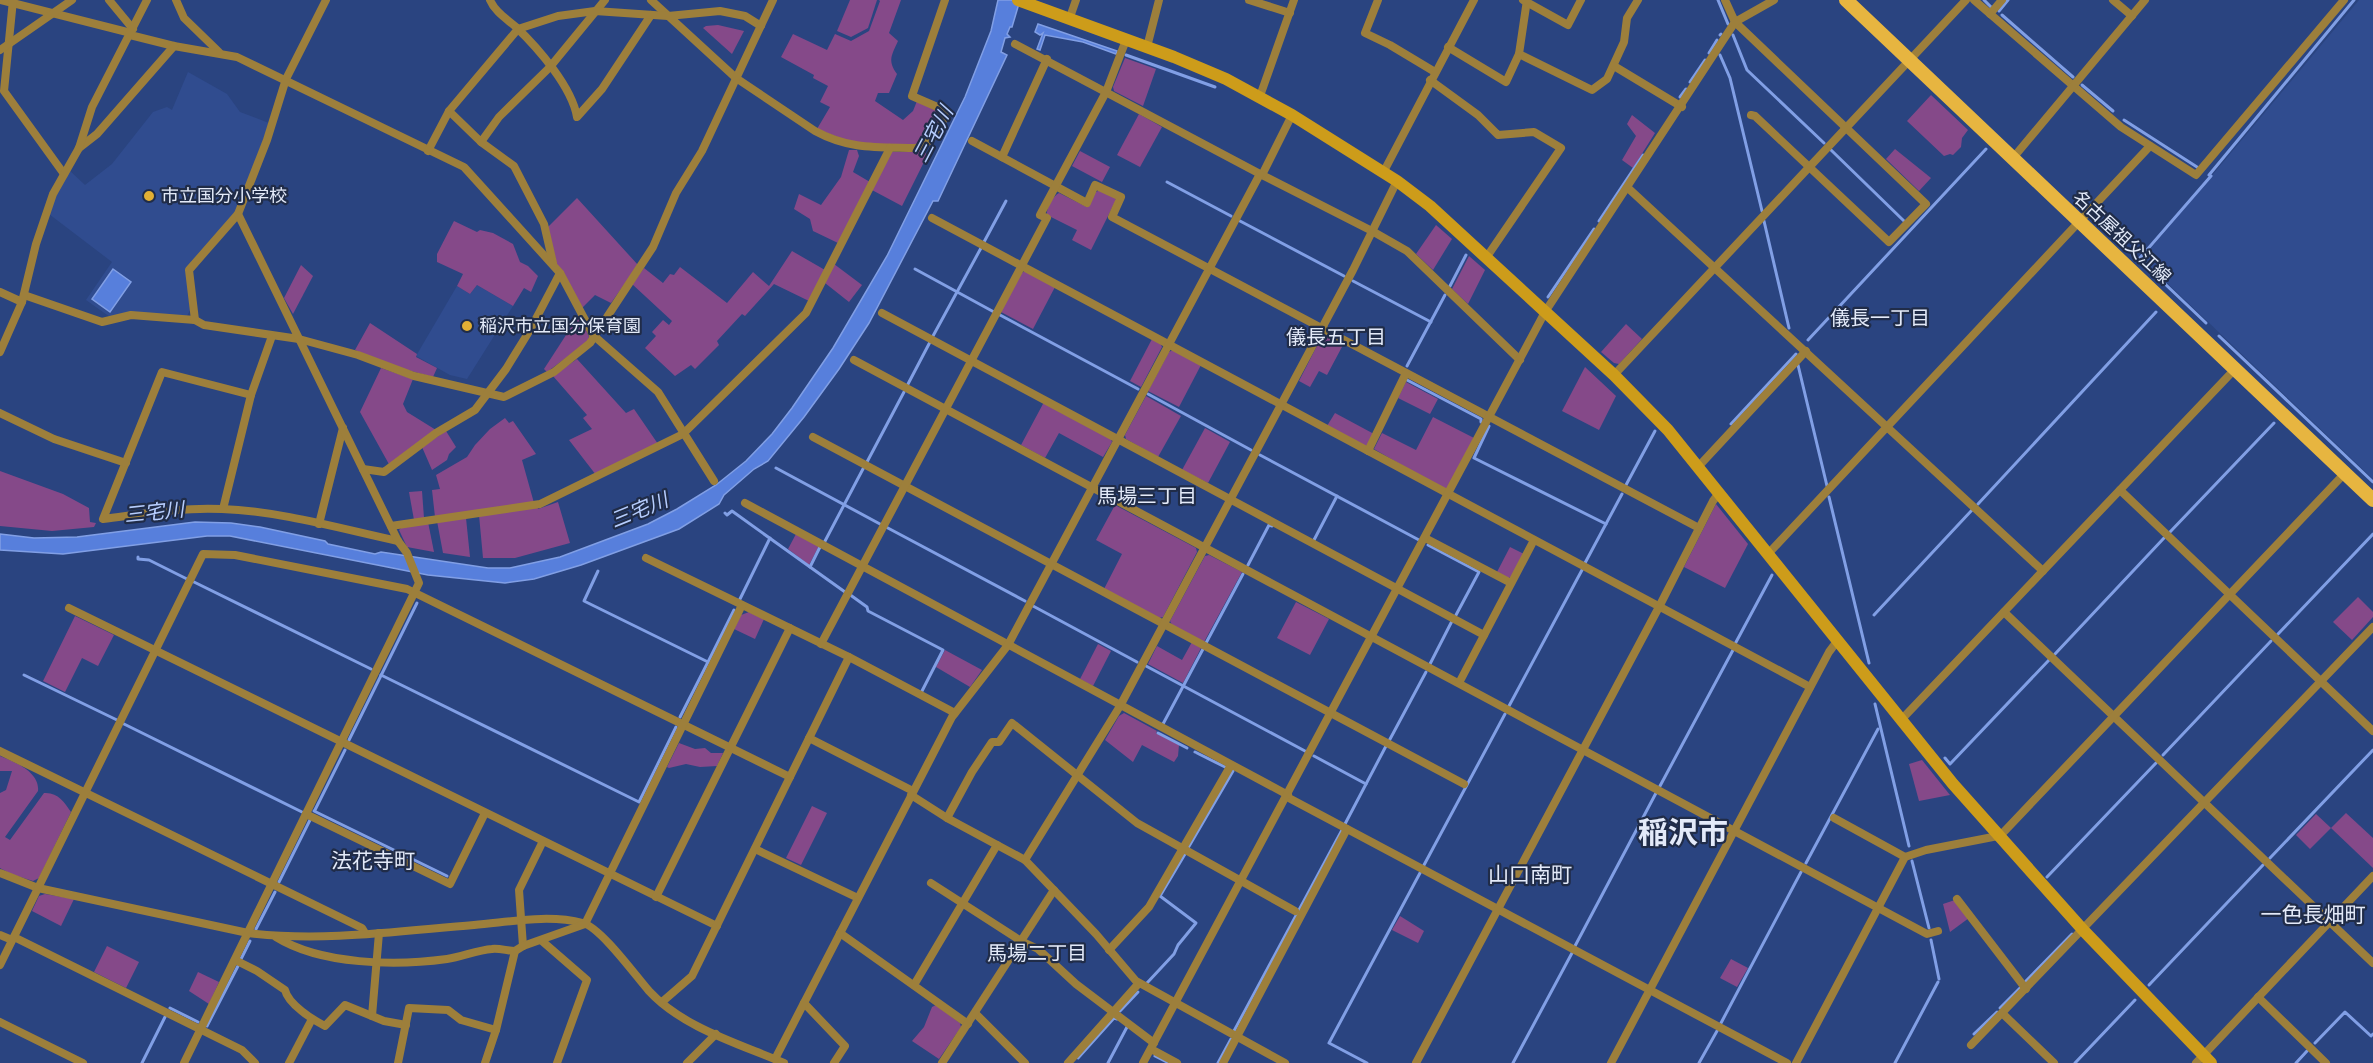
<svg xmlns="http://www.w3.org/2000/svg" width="2373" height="1063" font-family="Montserrat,'Noto Sans JP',sans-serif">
<rect width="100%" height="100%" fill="#2a4480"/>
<g fill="#304c8f">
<polygon points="2359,0 2373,0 2373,479 2142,259"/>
<polygon points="188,72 227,94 240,112 269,123 264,138 235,214 187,268 190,310 187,316 110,317 86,300 112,262 49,214 54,198 69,170 85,185 112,164 153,112 167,107 172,110"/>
<polygon points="477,285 513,306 467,379 450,375 416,356 457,286 470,294"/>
</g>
<g fill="#854989">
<polygon points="850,0 877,0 868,28 851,37 837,31"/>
<path d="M879 0H901L889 33 898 41C892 55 887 60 897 74L889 93H878L875 101 903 120 913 111 917 101 940 110 942 116 930 137 914 146 853 143 817 129 830 107 820 102 828 86 813 78 814 75 781 57 793 34 827 50 835 34 851 41 869 31 880 1Z"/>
<polygon points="718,25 744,31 732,54 703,28 706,26"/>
<polygon points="1125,58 1156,69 1143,106 1114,91 1113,87"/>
<polygon points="1931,95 1968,130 1962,138 1961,147 1953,155 1950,154 1944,156 1907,121"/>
<polygon points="1139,114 1162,127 1140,167 1117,155"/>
<polygon points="1632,115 1655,133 1633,168 1622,160 1636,136 1627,124"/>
<polygon points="924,148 927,156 902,206 872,190 891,152 916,152"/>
<polygon points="1895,149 1931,178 1919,191 1886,159"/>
<polygon points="849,150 857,150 859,156 853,172 870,182 838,243 813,231 810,219 794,209 799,194 821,205 841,177"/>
<polygon points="1080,151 1110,167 1102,182 1072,166"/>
<path d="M1100 190 1115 197 1116 200 1091 250 1072 240 1077 230 1047 215C1046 208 1053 196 1059 193L1087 207 1096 192Z"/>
<polygon points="577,198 638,265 611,303 595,295 582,308 557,265 548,227"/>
<polygon points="454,221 477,232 480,230 493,233 513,244 520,262 528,266 538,276 531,292 524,288 513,306 477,285 470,294 457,286 463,274 437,262 437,254"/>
<polygon points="1436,225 1452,239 1433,270 1416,254"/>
<polygon points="792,251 825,270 809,301 774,284 745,316 742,314 717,341 719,345 695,369 691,365 675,376 645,348 656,336 652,332 663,320 669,325 672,321 632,284 644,268 663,283 670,274 674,275 680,267 727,303 753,272 769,286"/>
<polygon points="1469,256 1485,270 1468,304 1452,289"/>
<polygon points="834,264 862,285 849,302 825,283"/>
<polygon points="301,265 313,276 293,314 284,298"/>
<polygon points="1026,271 1055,287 1033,329 1001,312 1021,273"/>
<polygon points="579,315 589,337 587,342 547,372 544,369"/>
<polygon points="370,323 417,354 416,357 437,368 433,377 389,365 355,350"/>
<polygon points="1626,324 1642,339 1619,364 1614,363 1601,352"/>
<polygon points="1326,336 1343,345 1327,375 1319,371 1310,387 1299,381 1321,338"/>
<polygon points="1152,339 1160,343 1162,347 1141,387 1130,381"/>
<polygon points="1173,350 1201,365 1179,407 1148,391 1169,352"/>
<polygon points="577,359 626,413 634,409 658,444 596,475 569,440 592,429 583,418 587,415 553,376"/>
<polygon points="1585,367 1616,396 1599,430 1562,411"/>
<polygon points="381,368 413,379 403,404 407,412 436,430 390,466 360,412"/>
<polygon points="1406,382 1438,399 1430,414 1398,398"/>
<polygon points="1146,396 1181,416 1158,457 1126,439 1125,435"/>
<polygon points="1044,402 1110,437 1112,442 1103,457 1059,433 1045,458 1021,445"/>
<polygon points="1335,413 1374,434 1368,445 1364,447 1327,426"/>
<polygon points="1433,417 1474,438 1448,488 1443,489 1374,449 1382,433 1416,450"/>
<polygon points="505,418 509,423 513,421 536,454 522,460 534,503 435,517 432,490 440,489 436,475 467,457 475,445 490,429"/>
<polygon points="1205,428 1230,442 1208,483 1182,470"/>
<polygon points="446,431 456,447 449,454 447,460 432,470 422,447"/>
<polygon points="0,471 63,494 89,508 90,522 96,523 94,527 52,531 0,526"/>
<polygon points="422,491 424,518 414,520 409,492"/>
<polygon points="558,502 570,543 515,558 483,558 479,515 537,506 538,509"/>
<polygon points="1716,504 1748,544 1725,588 1684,567"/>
<polygon points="1115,505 1196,548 1197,552 1163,617 1159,618 1104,589 1122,554 1096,540"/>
<polygon points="466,518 470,557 443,553 437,521"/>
<polygon points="428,522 434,552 407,547 399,530 403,526"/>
<polygon points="796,534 819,546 809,565 788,549"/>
<polygon points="1510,547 1524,554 1512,577 1508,578 1497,572"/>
<polygon points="1209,555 1242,572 1204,642 1172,625 1170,621 1205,556"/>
<polygon points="2358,597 2373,612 2373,617 2352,640 2333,622"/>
<polygon points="1296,602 1329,619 1310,655 1277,638"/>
<polygon points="749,612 764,619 755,639 734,629 741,615"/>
<polygon points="75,616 114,635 98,666 82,658 65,692 43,681"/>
<polygon points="1192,642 1201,648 1183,683 1148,664 1157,646 1182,660"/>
<polygon points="1098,644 1111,651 1093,686 1080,679"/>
<polygon points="945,650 982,670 970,687 936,667"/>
<polygon points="1124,713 1157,731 1156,733 1179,745 1178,756 1174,762 1142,745 1133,762 1105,740 1119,716"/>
<polygon points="679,743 695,749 705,748 711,753 723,753 717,766 700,767 686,764 669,768 667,767"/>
<path d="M0 756C15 762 40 772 38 791L5 837 10 840 44 793C58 792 64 802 71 812L39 878 33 881 11 874 0 868V793L6 790 12 771H0Z"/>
<polygon points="1922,760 1950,795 1919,801 1909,764"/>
<polygon points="812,806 827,813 801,865 786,858"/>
<polygon points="2346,813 2373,838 2373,868 2331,828"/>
<polygon points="2316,814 2331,828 2310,849 2296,835"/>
<polygon points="45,894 74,899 61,926 32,911 39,896"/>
<polygon points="1955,900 1969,918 1950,932 1943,904"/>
<polygon points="1400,916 1424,931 1418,943 1392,930"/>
<polygon points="107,946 139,962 126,988 94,972"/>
<polygon points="1731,959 1748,968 1737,987 1720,978"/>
<polygon points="198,972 219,982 209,1004 189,991"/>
<polygon points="936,1005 960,1023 961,1027 939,1059 912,1041 924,1027 932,1007"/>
</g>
<g fill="#577fdc" stroke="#819fe5" stroke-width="1.5">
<polygon points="998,0 1020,0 1012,27 1010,27 1007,34 1010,37 1005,38 1001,52 1007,55 938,201 933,201 869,323 839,369 804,417 768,461 754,469 724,495 719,504 679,529 581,565 534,579 505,583 428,575 230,536 207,536 63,554 0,550 0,534 34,538 77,537 195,522 231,523 260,527 325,541 328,544 375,554 381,552 488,568 510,568 560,557 648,524 677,509 716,485 746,461 772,434 792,408 833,348 887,256 965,97 991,31"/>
<polygon points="1038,24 1117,51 1116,54 1083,42 1045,35 1040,50 1037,49 1043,33 1040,35 1035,32"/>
<polygon points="113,269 131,282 110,312 92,299"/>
</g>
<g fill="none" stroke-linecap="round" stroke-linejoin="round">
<g stroke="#819fe5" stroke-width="3">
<polyline points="1718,0 1728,24"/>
<polyline points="1984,0 1991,7"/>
<polyline points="1999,11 2008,0"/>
<polyline points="2002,15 2073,77"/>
<polyline points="1720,35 1721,34"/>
<polyline points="1733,35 1747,70 1824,143"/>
<polyline points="1709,53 1717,40"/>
<polyline points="1126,55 1215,87"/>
<polyline points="1720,55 1730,78 1762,211"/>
<polyline points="1690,82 1705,60"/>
<polyline points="2082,85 2113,111"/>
<polyline points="1680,97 1686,89"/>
<polyline points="2124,120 2197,167"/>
<polyline points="1831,150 1904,221"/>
<polyline points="1167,182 1231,216"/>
<polyline points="1240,221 1344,276"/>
<polyline points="1599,221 1643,155"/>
<polyline points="1764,221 1789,328"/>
<polyline points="984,242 1006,201"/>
<polyline points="2139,259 2211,176 2209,175 2354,0"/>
<polyline points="2139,259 2153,272"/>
<polyline points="915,269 994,312"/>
<polyline points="1353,281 1431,322"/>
<polyline points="2164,283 2206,323"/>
<polyline points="1450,286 1466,255"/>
<polyline points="1548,297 1594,229"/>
<polyline points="1000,315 1138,389"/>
<polyline points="933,336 981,248"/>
<polyline points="2219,336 2373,482"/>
<polyline points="1808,340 1986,149"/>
<polyline points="1798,365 1827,486"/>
<polyline points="1407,366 1445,295"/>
<polyline points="1407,380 1481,419 1481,422"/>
<polyline points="908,384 930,342"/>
<polyline points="1148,394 1251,450"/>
<polyline points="1731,424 1796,354"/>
<polyline points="1489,426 1474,458 1606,524"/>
<polyline points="1260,455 1419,540"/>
<polyline points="867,462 904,392"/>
<polyline points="776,468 880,524"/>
<polyline points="1626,485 1655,431"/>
<polyline points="1829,497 1869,663"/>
<polyline points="1978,504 2156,312"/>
<polyline points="725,513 727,515 732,511 810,567 820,547"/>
<polyline points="886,527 1025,601"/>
<polyline points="2170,532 2274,423"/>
<polyline points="1314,540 1337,496"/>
<polyline points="824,543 864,467"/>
<polyline points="1428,545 1479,572 1456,615"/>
<polyline points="138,557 138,559 149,560 187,579"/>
<polyline points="1585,563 1622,494"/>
<polyline points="1248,565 1269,525 1272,526"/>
<polyline points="810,567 845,592"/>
<polyline points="598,571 584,601 708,662 734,610"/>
<polyline points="194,582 371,669"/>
<polyline points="849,594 867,607 868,611 943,650 922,691"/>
<polyline points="740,599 770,538"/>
<polyline points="1033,606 1137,662"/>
<polyline points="1874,615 1972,510"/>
<polyline points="2278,634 2373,534"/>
<polyline points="1206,643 1243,574"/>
<polyline points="1735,644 1772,575"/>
<polyline points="2055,654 2164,538"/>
<polyline points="1430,664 1452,621"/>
<polyline points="1146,666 1305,751"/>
<polyline points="24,675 117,720"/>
<polyline points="381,675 639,802 676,727"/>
<polyline points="1875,704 1909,846"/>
<polyline points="1509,706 1582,570"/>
<polyline points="680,717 708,662"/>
<polyline points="124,724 302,812"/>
<polyline points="1163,724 1203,649"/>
<polyline points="1158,733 1187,748"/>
<polyline points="349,740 417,603"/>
<polyline points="1389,741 1426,672"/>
<polyline points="1195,752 1225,767"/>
<polyline points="2163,755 2271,641"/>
<polyline points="1314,756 1366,784"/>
<polyline points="1945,758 1950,764 2049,660"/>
<polyline points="1660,786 1733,650"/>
<polyline points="315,810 345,750"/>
<polyline points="314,811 447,876"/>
<polyline points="1345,824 1386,746"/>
<polyline points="1188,848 1233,771"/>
<polyline points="2270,858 2373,750"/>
<polyline points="1912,861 1929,928"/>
<polyline points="1806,863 1878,729"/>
<polyline points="1424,865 1505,714"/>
<polyline points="2047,877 2156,763"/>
<polyline points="279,882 310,820"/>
<polyline points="256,929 275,892"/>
<polyline points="1931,940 1939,979"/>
<polyline points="1575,946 1656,793"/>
<polyline points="241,959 250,941"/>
<polyline points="2026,981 2072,934"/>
<polyline points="1147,983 1174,954 1178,945 1196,923 1160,896 1185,854"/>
<polyline points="2149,985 2263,865"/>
<polyline points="170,1008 198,1022"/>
<polyline points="2000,1008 2020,988"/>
<polyline points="1120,1011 1138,992"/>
<polyline points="1721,1023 1801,872"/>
<polyline points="207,1026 238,966"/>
<polyline points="1234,1031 1342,830"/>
<polyline points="1974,1034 1997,1012"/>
<polyline points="2315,1043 2345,1012 2371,1036 2373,1034"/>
<polyline points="1155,1056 1167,1062"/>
<polyline points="1078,1058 1114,1018 1117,1019"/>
<polyline points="142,1063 165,1017"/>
<polyline points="1108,1063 1127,1027"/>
<polyline points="1218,1063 1231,1039"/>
<polyline points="1367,1063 1329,1043 1420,873"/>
<polyline points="1513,1063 1572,953"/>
<polyline points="1699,1063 1717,1031"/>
<polyline points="1895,1063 1938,982"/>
<polyline points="2075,1063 2135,1000"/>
<polyline points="2296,1063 2307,1051"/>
</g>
<g stroke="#9d7f3b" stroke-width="8">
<polyline points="1,0 131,33"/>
<polyline points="13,0 4,91 64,174"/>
<polyline points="109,0 133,29"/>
<polyline points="176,0 184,18 219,52"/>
<path d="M490 0C495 12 507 19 516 27 538 48 572 87 577 117L602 89 651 15"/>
<path d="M651 0 736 78 815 131C850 150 878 147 916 148 931 143 943 128 945 112L942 109 912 96 945 0"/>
<polyline points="1249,0 1290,13"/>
<polyline points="1378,0 1365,33 1390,45 1435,72"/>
<polyline points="1523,0 1568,25 1581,0"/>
<polyline points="1527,0 1519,54 1592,90 1607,79 1624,42 1627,18 1638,0"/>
<polyline points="1725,0 1735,22 1926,204 1889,242 1755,116 1751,115"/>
<polyline points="1974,0 2121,127 2196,175 2344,0"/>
<polyline points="2113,0 2132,16"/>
<polyline points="1990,14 2002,0"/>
<polyline points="1069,20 1076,0"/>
<polyline points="130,35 174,46 237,57 464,167 560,273 593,335 658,392 714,481"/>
<polyline points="1015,44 1262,175 1372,231 1407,251 1520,360"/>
<polyline points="1147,47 1159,0"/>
<polyline points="1448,47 1506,82 1519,54"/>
<polyline points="0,50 72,0"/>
<polyline points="1614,66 1682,107"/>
<polyline points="1430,80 1478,115 1498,135 1534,132 1561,148 1486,258"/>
<polyline points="1260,96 1294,0"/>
<polyline points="449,111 481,142 499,117 550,67 605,0"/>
<polyline points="972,141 1087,203 1095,185 1121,197 1112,217 1699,528"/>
<polyline points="481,142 514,166 544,224 553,263"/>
<polyline points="79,148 97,134 174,46"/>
<polyline points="428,151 449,111 518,29 558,16 595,11 668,16 720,11 745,16 761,26"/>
<polyline points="1002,157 1047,59"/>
<polyline points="2013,158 2145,0"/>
<polyline points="1383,173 1474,0"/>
<polyline points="1262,175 1292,115"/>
<polyline points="1628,188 2043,571"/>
<polyline points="932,218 1810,687"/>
<polyline points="0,292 22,302"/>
<polyline points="24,295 102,322 131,315 195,320 204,325 299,339 358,355 414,376 504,397 554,372 590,343 653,247 676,193 702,151 773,0"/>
<polyline points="882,313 1484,635"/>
<polyline points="195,320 189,270 238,214 267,140 286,79 326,0"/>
<polyline points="0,352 22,302 36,244 53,194 79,148 92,107 147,0"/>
<polyline points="854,360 1927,934 1938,931"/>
<polyline points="1614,375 1966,0"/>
<path d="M251 395 162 372 103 519C143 514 182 507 222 509 280 511 342 529 398 541"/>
<polyline points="0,413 54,439 126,463"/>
<polyline points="813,437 1464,784"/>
<polyline points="1368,451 1406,373"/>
<polyline points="1698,467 1806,351"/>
<polyline points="363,469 384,472 436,433 475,410 506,369 530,330 560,273"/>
<polyline points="2120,490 2373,731"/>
<polyline points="745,503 1288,795"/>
<polyline points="223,509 251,395 272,336"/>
<polyline points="319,524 343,428"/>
<polyline points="391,526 540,504 683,434 806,313 890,148"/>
<polyline points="1425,538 1511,583"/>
<polyline points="1768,554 2150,146"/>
<polyline points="646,558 849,657 955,713"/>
<polyline points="69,608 717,926"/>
<polyline points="2004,612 2373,963"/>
<polyline points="821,644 1047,218 1040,215 1106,92 1126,40"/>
<polyline points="1459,683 1534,540"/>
<polyline points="1902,719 2235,369"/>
<polyline points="809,738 913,791"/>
<polyline points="0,751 362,928 365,933"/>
<polyline points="911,795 947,818 1025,860 1096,934 1136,981 1285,1063"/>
<polyline points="1287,797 1787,1063"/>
<polyline points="306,814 450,884 485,813"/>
<polyline points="947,818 972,772 992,742 999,742 1012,723 1137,823 1295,911"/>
<polyline points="1834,818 1905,857"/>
<polyline points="1999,837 2345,473"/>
<polyline points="755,849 858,898"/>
<polyline points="1025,860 1120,706 1353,270 1397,181"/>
<path d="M0 873 38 888 248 933C322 942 400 931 474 925 510 922 548 914 583 923 601 928 635 975 649 991 683 1028 740 1044 784 1063"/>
<polyline points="931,883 1021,941 1038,949 1076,984 1154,1043"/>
<polyline points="656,897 790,628"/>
<polyline points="1957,899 2026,989"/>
<polyline points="840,933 968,1024"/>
<polyline points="0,935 12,940"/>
<polyline points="14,937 242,1050 255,1063"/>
<path d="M276 937C321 965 396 966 447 959 462 957 477 950 492 949 499 948 508 951 515 951"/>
<polyline points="542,941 587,980 557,1063"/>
<polyline points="523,946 519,890 543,841"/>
<polyline points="1109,950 1149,907 1231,765"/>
<path d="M235 960 257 971 285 990C288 1004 313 1020 325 1026L345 1005 384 1021 406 1025"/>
<polyline points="0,965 203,554 235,555 407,589 790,777"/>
<polyline points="914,985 997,845"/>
<polyline points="2258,997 2326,1063"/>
<polyline points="662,1002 692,976 849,657"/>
<polyline points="804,1003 845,1046 834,1063"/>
<polyline points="975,1013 1025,1063"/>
<polyline points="2002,1013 2054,1063"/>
<polyline points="372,1016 379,933"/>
<polyline points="0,1022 83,1063"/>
<polyline points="1971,1045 2373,627"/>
<polyline points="1151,1049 1177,1063"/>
<polyline points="775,1059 952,717 1008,645 1260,174"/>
<polyline points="184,1063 419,583 407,553 398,541 238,214"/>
<polyline points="289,1063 312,1019"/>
<polyline points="398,1063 409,1008 448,1010 461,1020 496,1030"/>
<polyline points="485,1063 496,1030 515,951 523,946 585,924 742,605"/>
<polyline points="687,1063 716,1034"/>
<polyline points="942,1063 1054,890"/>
<polyline points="1068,1063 1139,983"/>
<polyline points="1143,1063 1545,312 1735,22 1774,0"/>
<polyline points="1223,1063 1347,829"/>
<polyline points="1416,1063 1659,607 1713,501 1719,493"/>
<polyline points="1611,1063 1829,652 1838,640"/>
<polyline points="1796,1063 1905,857 1926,850 1998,836"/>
<polyline points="2196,1063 2373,876"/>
</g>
<polyline stroke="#cd9c1a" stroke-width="12" points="1018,0 1174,57 1226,79 1292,115 1397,181 1430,206 1614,375 1668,430 1953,784 2084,931 2211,1063"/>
<polyline stroke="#e7b540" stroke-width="14" points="1846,0 2373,500"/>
</g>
<g fill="#e2af34" stroke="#202c48" stroke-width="2">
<circle cx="149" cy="196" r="6"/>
<circle cx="467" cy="326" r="6"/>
</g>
<g text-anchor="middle" stroke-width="4.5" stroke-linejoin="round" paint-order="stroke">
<g font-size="18" fill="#e3eaf9" stroke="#202c48" text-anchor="start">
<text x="161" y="202">市立国分小学校</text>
<text x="479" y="332">稲沢市立国分保育園</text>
</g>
<g font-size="18" fill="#e3eaf9" stroke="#202c48">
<text transform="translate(2122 237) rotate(43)" y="6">名古屋祖父江線</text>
</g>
<g font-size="20" font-style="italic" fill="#b6cdfd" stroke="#202c48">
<text transform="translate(933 134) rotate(-62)" y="7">三宅川</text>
<text transform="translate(639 510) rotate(-22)" y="7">三宅川</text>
<text transform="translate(154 512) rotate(-6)" y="7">三宅川</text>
</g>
<g font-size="20" fill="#e3eaf9" stroke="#202c48">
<text x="1880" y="325">儀長一丁目</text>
<text x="1336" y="344">儀長五丁目</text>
<text x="1147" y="503">馬場三丁目</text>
<text x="1037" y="960">馬場二丁目</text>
</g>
<g font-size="21" fill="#e3eaf9" stroke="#202c48">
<text x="373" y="868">法花寺町</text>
<text x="1530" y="882">山口南町</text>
<text x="2313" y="922">一色長畑町</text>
</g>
<g font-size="30" font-weight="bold" fill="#e3eaf9" stroke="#202c48">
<text x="1683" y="843">稲沢市</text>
</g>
</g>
</svg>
